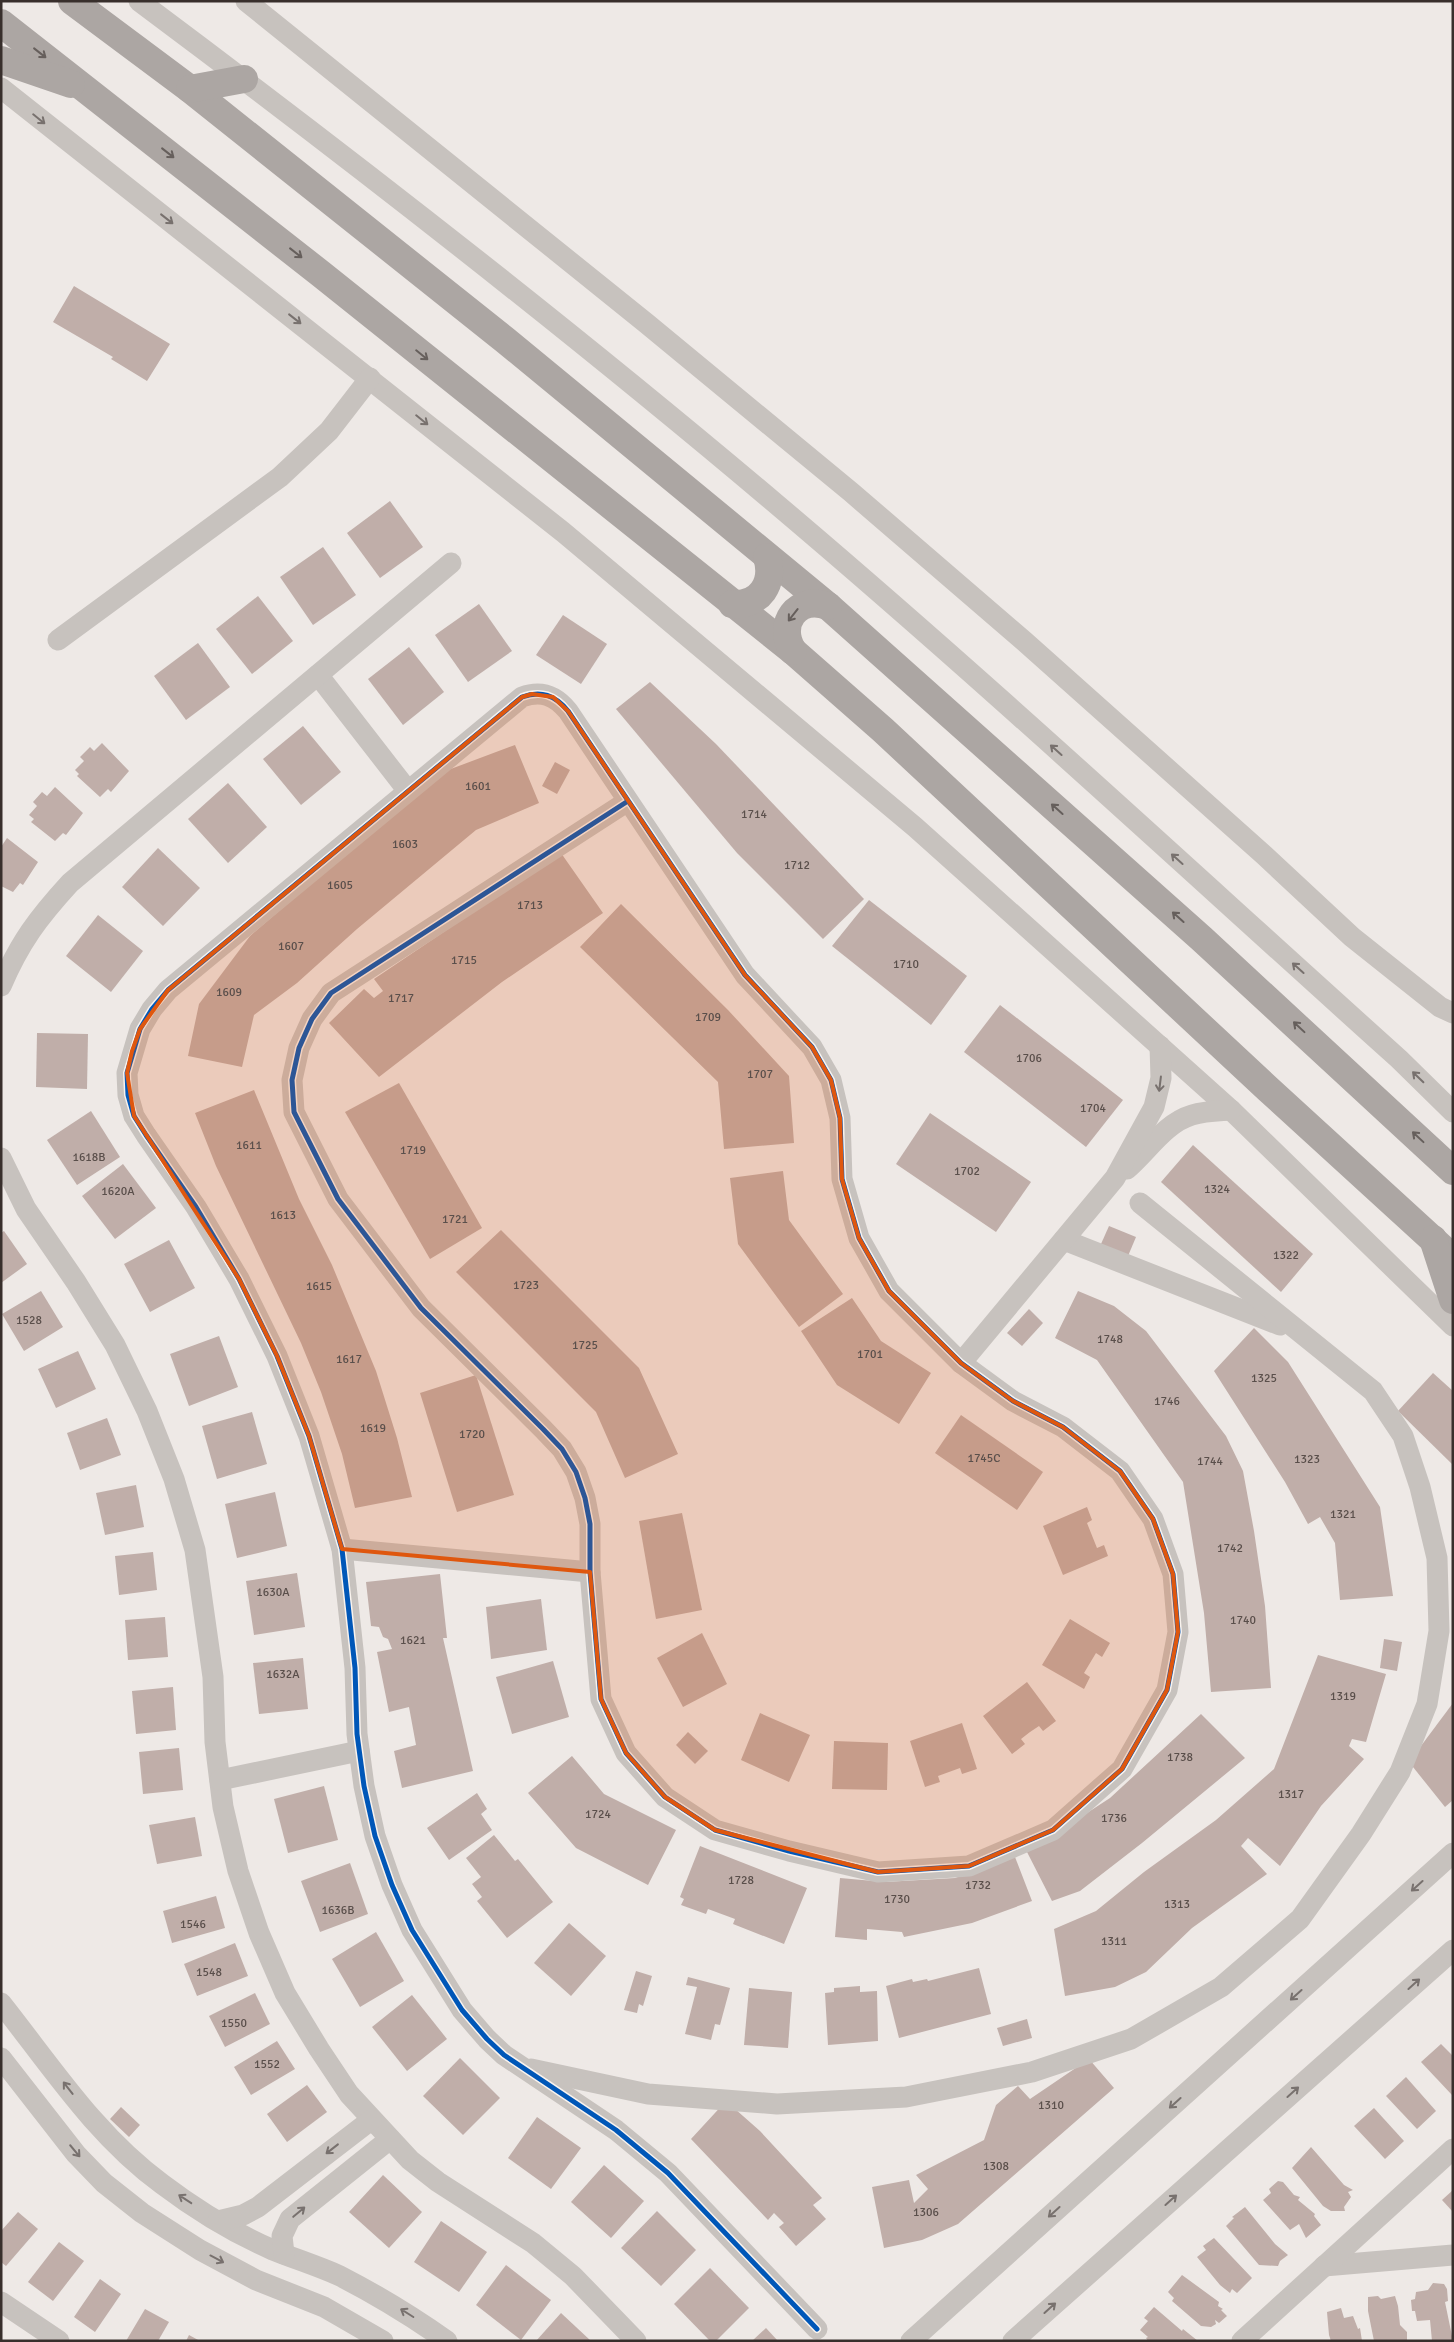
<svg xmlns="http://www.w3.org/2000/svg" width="1454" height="2342" font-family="Signika,sans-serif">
<rect width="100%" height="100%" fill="#eee9e6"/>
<g fill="#c0aea9">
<polygon points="74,286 170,344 147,381 111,359 113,357 53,322"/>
<polygon points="390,501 423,547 380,578 347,533"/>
<polygon points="323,547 356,595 313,625 280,577"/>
<polygon points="258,596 293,641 252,674 216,629"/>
<polygon points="479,604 512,651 468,682 435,635"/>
<polygon points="563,615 607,644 581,684 536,655"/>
<polygon points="198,643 230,687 186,720 154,676"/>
<polygon points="409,647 444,692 403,725 368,679"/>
<polygon points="650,682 716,744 864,899 823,939 737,853 616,709"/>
<polygon points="303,726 341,772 301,805 263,759"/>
<polygon points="102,743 129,771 111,792 108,789 100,797 77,776 79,774 75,770 84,761 80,757 90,747 94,751"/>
<polygon points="515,745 539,803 476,830 357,929 297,983 254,1015 242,1067 188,1056 199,1004 250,936 440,773"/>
<polygon points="555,762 570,770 557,794 542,786"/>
<polygon points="228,783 267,827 228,863 188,819"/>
<polygon points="55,787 83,813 66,835 63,833 55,841 31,822 34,819 29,815 37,806 33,802 42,792 47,796"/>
<polygon points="7,838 38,862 23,885 20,883 13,892 1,886 1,847"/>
<polygon points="158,848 200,888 163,926 122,887"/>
<polygon points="561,853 603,913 502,982 379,1077 329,1023 364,989 374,998 383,991 374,979"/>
<polygon points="869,900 967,976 931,1025 832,946"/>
<polygon points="621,904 728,1010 789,1076 794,1143 724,1149 718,1082 580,947"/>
<polygon points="98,915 143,951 111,992 66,956"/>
<polygon points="1000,1005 1123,1100 1086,1147 964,1052"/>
<polygon points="37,1033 88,1034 87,1089 36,1087"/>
<polygon points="399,1083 482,1228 430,1259 345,1112"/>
<polygon points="254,1090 299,1199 332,1265 376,1371 397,1438 412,1497 355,1508 342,1454 321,1392 301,1343 216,1166 195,1113"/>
<polygon points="91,1111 120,1157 77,1185 47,1140"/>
<polygon points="930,1113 1031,1182 996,1232 896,1164"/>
<polygon points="1193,1145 1313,1254 1281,1292 1161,1182"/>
<polygon points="123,1164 156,1208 115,1239 82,1196"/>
<polygon points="783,1171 789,1220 843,1294 799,1327 738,1244 730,1178"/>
<polygon points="1109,1226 1136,1237 1128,1256 1101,1244"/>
<polygon points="501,1230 639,1368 678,1454 625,1478 596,1412 456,1272"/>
<polygon points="4,1231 27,1264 1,1283 1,1233"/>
<polygon points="169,1240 195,1288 150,1312 124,1264"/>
<polygon points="41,1291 63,1327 24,1351 2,1314"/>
<polygon points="1078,1291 1114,1306 1146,1331 1226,1436 1243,1471 1254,1531 1265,1606 1271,1688 1211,1692 1204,1613 1183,1482 1097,1360 1055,1338"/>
<polygon points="852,1298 881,1341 931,1373 899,1424 837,1385 801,1331"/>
<polygon points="1029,1309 1043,1323 1022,1346 1007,1333"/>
<polygon points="1254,1328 1288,1362 1380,1507 1393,1596 1340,1600 1335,1543 1320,1517 1308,1524 1285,1482 1214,1371"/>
<polygon points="219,1336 238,1387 189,1406 170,1354"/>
<polygon points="78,1351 96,1389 56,1408 38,1369"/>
<polygon points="1433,1373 1453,1391 1453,1465 1398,1411"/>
<polygon points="476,1375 514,1495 457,1512 420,1393"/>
<polygon points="252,1412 267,1464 217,1479 202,1426"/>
<polygon points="961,1415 1043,1472 1017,1510 935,1453"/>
<polygon points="107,1418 121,1455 80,1470 67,1433"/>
<polygon points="136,1485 144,1527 105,1535 96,1493"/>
<polygon points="275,1492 287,1546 237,1558 225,1504"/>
<polygon points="1087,1507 1092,1520 1087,1523 1097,1548 1104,1545 1108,1556 1063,1575 1043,1526"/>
<polygon points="682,1513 702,1610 656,1619 639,1521"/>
<polygon points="153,1552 157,1590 119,1595 115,1556"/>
<polygon points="297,1573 305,1627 254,1635 246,1581"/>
<polygon points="440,1574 447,1638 443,1638 473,1771 402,1788 394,1751 416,1745 409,1707 389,1712 377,1652 392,1649 388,1639 383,1637 379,1627 371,1626 366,1582"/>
<polygon points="541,1599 547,1650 491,1659 486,1607"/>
<polygon points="165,1617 168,1657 128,1660 125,1620"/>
<polygon points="1070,1619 1110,1643 1102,1657 1096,1653 1084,1673 1090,1677 1084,1689 1042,1665"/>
<polygon points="702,1633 727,1684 683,1707 657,1658"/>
<polygon points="1384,1639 1402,1642 1397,1671 1380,1668"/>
<polygon points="1318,1655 1386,1674 1366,1742 1352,1739 1349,1746 1364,1759 1321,1806 1280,1866 1248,1838 1241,1846 1267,1874 1192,1928 1146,1972 1115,1987 1065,1996 1054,1929 1096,1911 1144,1872 1216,1820 1274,1769"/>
<polygon points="303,1658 308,1709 259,1714 253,1663"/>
<polygon points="553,1661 569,1717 512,1734 496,1677"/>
<polygon points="1027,1682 1056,1721 1043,1731 1039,1726 1030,1732 1021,1739 1025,1744 1012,1754 983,1716"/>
<polygon points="173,1687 176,1730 136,1734 132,1691"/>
<polygon points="1453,1703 1453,1800 1445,1807 1409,1762"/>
<polygon points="760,1713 810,1735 789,1782 741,1760"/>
<polygon points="1201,1714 1245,1758 1142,1843 1080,1891 1052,1901 1027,1852 1110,1798"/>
<polygon points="962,1723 977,1769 962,1774 960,1768 938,1776 940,1782 925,1787 910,1741"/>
<polygon points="688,1732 708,1751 695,1764 676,1745"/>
<polygon points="834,1741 888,1743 887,1790 832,1789"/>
<polygon points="179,1748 183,1790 143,1794 139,1752"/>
<polygon points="572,1756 604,1794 676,1830 648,1885 576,1848 528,1793"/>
<polygon points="324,1786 338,1840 288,1853 274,1799"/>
<polygon points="477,1793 487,1809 481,1814 492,1830 449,1860 427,1828"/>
<polygon points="195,1817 202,1856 157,1864 149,1825"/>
<polygon points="494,1835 515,1861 518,1859 553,1902 507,1938 477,1901 482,1897 472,1884 481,1877 466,1858"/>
<polygon points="700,1846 807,1888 784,1944 733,1924 735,1919 708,1909 706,1914 681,1905 684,1899 680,1897"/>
<polygon points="1015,1857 1032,1901 972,1923 904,1937 902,1932 867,1929 867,1940 835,1937 840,1878 885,1882 955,1878"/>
<polygon points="350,1863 368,1914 320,1932 301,1881"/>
<polygon points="216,1896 225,1928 172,1943 163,1911"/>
<polygon points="569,1923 606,1956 571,1996 534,1963"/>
<polygon points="376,1932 404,1981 360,2007 332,1959"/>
<polygon points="235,1943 248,1976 197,1996 184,1964"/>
<polygon points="979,1968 991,2014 899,2038 886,1986 912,1979 913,1982 927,1979 928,1981"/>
<polygon points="636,1971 652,1976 643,2006 639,2004 637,2013 624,2010"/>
<polygon points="688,1977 730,1988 720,2025 715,2024 711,2040 685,2034 697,1987 686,1985"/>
<polygon points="860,1986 860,1992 877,1991 878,2041 828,2045 825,1993 834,1992 834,1988"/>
<polygon points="749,1988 792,1992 788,2048 744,2045"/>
<polygon points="255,1993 270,2024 225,2047 209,2016"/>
<polygon points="412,1995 447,2039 407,2071 372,2027"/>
<polygon points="1027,2019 1032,2038 1003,2046 997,2028"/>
<polygon points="277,2041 295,2069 251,2095 234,2067"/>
<polygon points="1441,2044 1453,2056 1452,2095 1421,2062"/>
<polygon points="460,2058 500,2098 463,2135 423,2096"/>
<polygon points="1089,2059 1114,2088 958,2224 922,2240 884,2248 872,2187 909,2180 914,2203 928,2189 916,2175 984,2140 996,2105 1018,2086 1030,2099"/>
<polygon points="1406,2077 1436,2111 1417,2129 1386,2096"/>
<polygon points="307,2085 327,2112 287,2142 267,2114"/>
<polygon points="726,2101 760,2131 822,2198 813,2205 826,2219 796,2246 779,2227 784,2223 774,2213 768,2220 691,2139"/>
<polygon points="121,2107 140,2125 129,2137 110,2119"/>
<polygon points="1374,2108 1404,2141 1385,2159 1354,2126"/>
<polygon points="537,2117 581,2148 551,2189 508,2158"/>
<polygon points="1311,2147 1344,2185 1353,2190 1348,2192 1351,2197 1344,2207 1345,2211 1331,2211 1323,2206 1292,2168"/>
<polygon points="604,2165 644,2201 611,2238 571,2202"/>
<polygon points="383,2175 422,2212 389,2248 349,2212"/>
<polygon points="1278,2181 1283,2182 1294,2195 1300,2197 1298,2200 1315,2214 1314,2216 1321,2225 1306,2238 1299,2224 1290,2230 1263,2200 1271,2193 1269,2189"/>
<polygon points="1453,2190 1453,2212 1442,2200"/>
<polygon points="1245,2207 1275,2244 1288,2255 1280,2261 1278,2266 1259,2265 1226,2226 1234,2218 1232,2217"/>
<polygon points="657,2211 696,2250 661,2286 621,2248"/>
<polygon points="18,2212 38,2229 6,2266 1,2262 1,2231"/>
<polygon points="441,2221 487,2252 459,2292 414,2262"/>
<polygon points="1214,2238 1252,2278 1237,2293 1232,2289 1230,2293 1220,2285 1197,2257 1206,2250 1203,2246"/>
<polygon points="59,2242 84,2261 53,2301 28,2282"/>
<polygon points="506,2265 551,2300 521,2340 476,2305"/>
<polygon points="710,2268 749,2308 716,2341 710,2341 674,2304"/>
<polygon points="1182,2275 1219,2302 1218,2306 1223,2309 1221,2310 1227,2316 1219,2323 1215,2320 1216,2324 1211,2327 1201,2326 1172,2301 1174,2298 1168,2292"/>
<polygon points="100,2279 121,2294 95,2332 74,2317"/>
<polygon points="1433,2283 1444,2284 1447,2289 1448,2301 1445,2302 1453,2341 1432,2341 1430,2320 1417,2321 1415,2311 1412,2311 1411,2300 1415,2299 1416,2292 1428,2290"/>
<polygon points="1378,2296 1381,2299 1395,2296 1398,2306 1400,2325 1407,2332 1407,2341 1374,2341 1368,2311 1368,2297"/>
<polygon points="1154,2307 1182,2331 1183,2329 1198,2341 1148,2341 1146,2338 1148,2337 1140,2330 1148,2321 1144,2318"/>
<polygon points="1341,2308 1344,2318 1353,2316 1358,2329 1360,2328 1362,2341 1331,2341 1329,2335 1327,2312"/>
<polygon points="145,2309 169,2322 158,2341 126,2341"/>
<polygon points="561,2313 591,2341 536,2341"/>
<polygon points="766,2328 778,2341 752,2341"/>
<polygon points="189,2335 200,2341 186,2341"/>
</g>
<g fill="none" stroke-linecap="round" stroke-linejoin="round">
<g stroke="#c7c2be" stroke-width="21">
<path d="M139 1C356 163 569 329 775 503 988 683 1192 873 1399 1059L1453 1112"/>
<polyline points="246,1 646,323 851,492 1024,641 1264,855 1352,937 1440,1007 1453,1013"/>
<polyline points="1,88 563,532 915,827 1231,1110 1453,1326"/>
<polyline points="58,640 280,477 329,431 370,378"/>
<polyline points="318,675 408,791"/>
<path d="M628 801 331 993 312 1019 299 1048 292 1080 294 1112 338 1199 421 1308 543 1429 562 1449 576 1472 585 1498 590 1524V1572L601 1699 626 1753 665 1797 715 1830 789 1851 878 1872 969 1866 1053 1830 1122 1769 1167 1690 1178 1632 1173 1574 1153 1519 1120 1471 1063 1427 1013 1401 961 1363 889 1291 859 1238 842 1179 840 1118 831 1080 812 1047 745 975 568 711C555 695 541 690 522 697L168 990 152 1009 140 1029 127 1073 128 1095 134 1116 146 1135 196 1207 239 1279 277 1356 309 1436 342 1549 355 1668 357 1734 364 1786 375 1836 392 1885 412 1930 462 2010 487 2039 504 2055 616 2130 668 2173 817 2329"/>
<path d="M1 986C20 942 38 918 70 883L451 563"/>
<polyline points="1,1158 26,1209 76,1282 115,1345 147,1411 174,1479 195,1550 213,1677 215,1742 223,1807 238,1871 259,1933 285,1993 319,2049 349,2094 410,2160 438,2182 533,2243 573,2276 636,2341"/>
<path d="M1127 1169C1148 1151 1165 1123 1192 1115 1205 1111 1218 1111 1231 1110"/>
<polyline points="1064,1240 1280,1325"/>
<polyline points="961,1363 1115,1178 1154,1107 1161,1078 1160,1046"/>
<polyline points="342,1549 590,1572"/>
<polyline points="220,1780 359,1751"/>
<path d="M1 2003C51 2066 96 2136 162 2184 195 2209 234 2233 273 2250 295 2259 318 2266 340 2276 377 2295 413 2317 447 2341"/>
<polyline points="1,2058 76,2154 104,2183 142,2213 200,2250 256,2280 324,2307 383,2341"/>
<polyline points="531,2069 648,2094 777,2104 906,2097 1032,2072 1131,2039 1221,1987 1300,1919 1361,1834 1400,1772 1427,1704 1439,1631 1437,1558 1420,1487 1403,1436 1373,1391 1140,1203"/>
<polyline points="218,2221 243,2215 258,2207 371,2120"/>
<polyline points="284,2254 282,2236 290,2219 390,2139"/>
<polyline points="1324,2266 1453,2255"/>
<polyline points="1,2302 59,2341"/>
<polyline points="911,2341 1453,1853"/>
<polyline points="1013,2341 1453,1950"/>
<polyline points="1242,2341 1453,2149"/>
</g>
<g stroke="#aca6a3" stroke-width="28">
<polyline points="72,1 190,89 505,340 828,606 1202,939 1453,1171"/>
<polyline points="1,23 321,274 793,651 883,730 1268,1089 1453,1258"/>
<polyline points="1,60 71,84"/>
<polyline points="190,89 244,79"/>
<path d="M732 604C760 606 775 583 767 557"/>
<path d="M793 651C776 624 797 595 828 606"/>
<polyline points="1433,1239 1453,1300"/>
</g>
<g stroke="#f9f3ee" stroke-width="8">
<path id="cycleway" d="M628 801 331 993 312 1019 299 1048 292 1080 294 1112 338 1199 421 1308 543 1429 562 1449 576 1472 585 1498 590 1524V1572L601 1699 626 1753 665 1797 715 1830 789 1851 878 1872 969 1866 1053 1830 1122 1769 1167 1690 1178 1632 1173 1574 1153 1519 1120 1471 1063 1427 1013 1401 961 1363 889 1291 859 1238 842 1179 840 1118 831 1080 812 1047 745 975 568 711C555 695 541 690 522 697L168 990 152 1009 140 1029 127 1073 128 1095 134 1116 146 1135 196 1207 239 1279 277 1356 309 1436 342 1549 355 1668 357 1734 364 1786 375 1836 392 1885 412 1930 462 2010 487 2039 504 2055 616 2130 668 2173 817 2329"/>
</g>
<use href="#cycleway" stroke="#0057b8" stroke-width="5"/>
</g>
<defs><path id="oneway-shaft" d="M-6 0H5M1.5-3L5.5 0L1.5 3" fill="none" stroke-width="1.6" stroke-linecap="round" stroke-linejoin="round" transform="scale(1.25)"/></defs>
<g stroke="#665f5c">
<use href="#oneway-shaft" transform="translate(40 53) rotate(38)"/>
<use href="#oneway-shaft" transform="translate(168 153) rotate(38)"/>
<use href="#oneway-shaft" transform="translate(296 253) rotate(38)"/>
<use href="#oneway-shaft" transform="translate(422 355) rotate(39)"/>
<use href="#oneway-shaft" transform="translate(793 615) rotate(128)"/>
<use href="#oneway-shaft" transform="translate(1057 809) rotate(-138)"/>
<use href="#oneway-shaft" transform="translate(1178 917) rotate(-138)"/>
<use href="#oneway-shaft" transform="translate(1299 1027) rotate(-137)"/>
<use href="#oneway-shaft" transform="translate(1418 1137) rotate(-137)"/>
</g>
<g stroke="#78716e">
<use href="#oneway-shaft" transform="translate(39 119) rotate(39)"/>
<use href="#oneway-shaft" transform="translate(167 219) rotate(38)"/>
<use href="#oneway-shaft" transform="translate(295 319) rotate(38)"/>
<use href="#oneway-shaft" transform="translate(422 420) rotate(39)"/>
<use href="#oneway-shaft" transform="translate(1056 750) rotate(-138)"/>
<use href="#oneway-shaft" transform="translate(1177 859) rotate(-138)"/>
<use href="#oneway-shaft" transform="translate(1298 968) rotate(-138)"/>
<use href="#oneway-shaft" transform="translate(1418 1077) rotate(-136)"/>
<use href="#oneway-shaft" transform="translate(1160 1084) rotate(97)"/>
<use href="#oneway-shaft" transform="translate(1417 1886) rotate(138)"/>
<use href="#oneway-shaft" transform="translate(1414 1984) rotate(-42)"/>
<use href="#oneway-shaft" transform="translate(1296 1995) rotate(138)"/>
<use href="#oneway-shaft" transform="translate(68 2088) rotate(-128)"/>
<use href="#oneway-shaft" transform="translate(1293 2092) rotate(-42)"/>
<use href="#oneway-shaft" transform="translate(1175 2103) rotate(138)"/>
<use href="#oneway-shaft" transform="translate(332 2149) rotate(142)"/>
<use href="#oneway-shaft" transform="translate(75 2151) rotate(50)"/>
<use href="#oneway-shaft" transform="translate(185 2199) rotate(-147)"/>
<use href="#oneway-shaft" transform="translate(1171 2200) rotate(-42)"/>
<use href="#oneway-shaft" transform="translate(299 2212) rotate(-40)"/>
<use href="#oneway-shaft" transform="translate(1054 2212) rotate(138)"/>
<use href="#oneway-shaft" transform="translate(217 2259) rotate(28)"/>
<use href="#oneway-shaft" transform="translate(1050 2308) rotate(-42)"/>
<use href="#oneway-shaft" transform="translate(407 2313) rotate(-148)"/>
</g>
<path fill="#df570e" fill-opacity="0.2" stroke="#df570e" stroke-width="4" stroke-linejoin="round" d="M532 694 553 697 568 711 745 975 812 1047 831 1080 840 1118 842 1179 859 1238 889 1291 961 1363 1013 1401 1063 1427 1120 1471 1153 1519 1173 1574 1178 1632 1167 1690 1122 1769 1053 1830 969 1866 878 1872 715 1830 665 1797 626 1753 601 1699 590 1572 342 1549 309 1436 277 1356 239 1279 134 1116 127 1073 132 1051 140 1029 168 990 522 697Z"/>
<g text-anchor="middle" stroke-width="4.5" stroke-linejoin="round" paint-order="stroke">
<g font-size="12" fill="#5a4f4b">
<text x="478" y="790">1601</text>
<text x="754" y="818">1714</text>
<text x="405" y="848">1603</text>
<text x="797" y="869">1712</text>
<text x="340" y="889">1605</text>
<text x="530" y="909">1713</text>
<text x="291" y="950">1607</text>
<text x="464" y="964">1715</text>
<text x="906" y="968">1710</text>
<text x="229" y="996">1609</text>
<text x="401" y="1002">1717</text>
<text x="708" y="1021">1709</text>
<text x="1029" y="1062">1706</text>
<text x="760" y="1078">1707</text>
<text x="1093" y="1112">1704</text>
<text x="249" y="1149">1611</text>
<text x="413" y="1154">1719</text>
<text x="89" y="1161">1618B</text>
<text x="967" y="1175">1702</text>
<text x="1217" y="1193">1324</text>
<text x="118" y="1195">1620A</text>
<text x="283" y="1219">1613</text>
<text x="455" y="1223">1721</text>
<text x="1286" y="1259">1322</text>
<text x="526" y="1289">1723</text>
<text x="319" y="1290">1615</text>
<text x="29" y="1324">1528</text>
<text x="1110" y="1343">1748</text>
<text x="585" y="1349">1725</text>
<text x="870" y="1358">1701</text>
<text x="349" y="1363">1617</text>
<text x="1264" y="1382">1325</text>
<text x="1167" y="1405">1746</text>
<text x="373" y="1432">1619</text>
<text x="472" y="1438">1720</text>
<text x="984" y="1462">1745C</text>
<text x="1307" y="1463">1323</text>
<text x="1210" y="1465">1744</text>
<text x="1343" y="1518">1321</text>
<text x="1230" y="1552">1742</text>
<text x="273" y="1596">1630A</text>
<text x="1243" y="1624">1740</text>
<text x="413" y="1644">1621</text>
<text x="283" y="1678">1632A</text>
<text x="1343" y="1700">1319</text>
<text x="1180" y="1761">1738</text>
<text x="1291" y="1798">1317</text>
<text x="598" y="1818">1724</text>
<text x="1114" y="1822">1736</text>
<text x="741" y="1884">1728</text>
<text x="978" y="1889">1732</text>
<text x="897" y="1903">1730</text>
<text x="1177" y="1908">1313</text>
<text x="338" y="1914">1636B</text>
<text x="193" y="1928">1546</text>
<text x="1114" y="1945">1311</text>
<text x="209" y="1976">1548</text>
<text x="234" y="2027">1550</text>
<text x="267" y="2068">1552</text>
<text x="1051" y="2109">1310</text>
<text x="996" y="2170">1308</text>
<text x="926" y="2216">1306</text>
</g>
</g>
<rect width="1454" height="2342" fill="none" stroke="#382f2c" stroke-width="5"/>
</svg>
